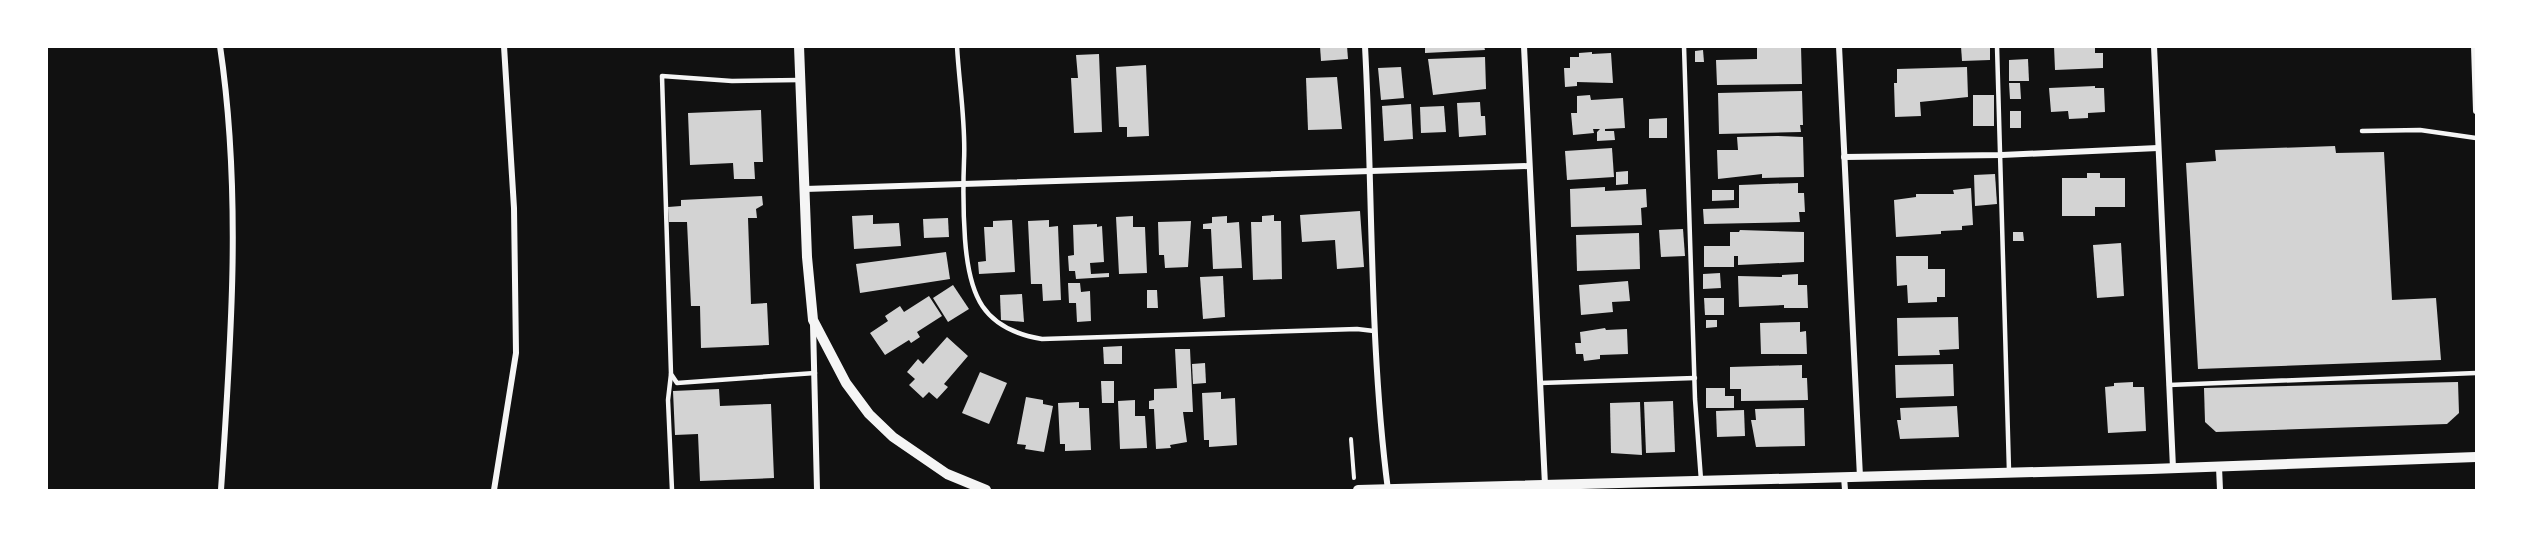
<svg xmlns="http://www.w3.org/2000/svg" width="2523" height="537" font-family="Signika,sans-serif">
<rect width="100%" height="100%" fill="#111"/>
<g fill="#d3d3d3">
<polygon points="1320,46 1347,46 1348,59 1321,61"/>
<polygon points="1425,46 1484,46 1485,50 1425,53"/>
<polygon points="1757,46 1801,46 1802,84 1717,85 1716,60 1757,59"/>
<polygon points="1961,46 1990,46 1990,60 1962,61"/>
<polygon points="2054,46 2095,46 2095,53 2103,53 2103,68 2055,70"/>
<polygon points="1703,50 1704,62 1695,62 1695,51"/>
<polygon points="1592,52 1592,54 1611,53 1613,83 1577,82 1577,86 1565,87 1564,68 1570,68 1570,57 1579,57 1579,53"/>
<polygon points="1099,54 1102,132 1074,133 1071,78 1078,78 1076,55"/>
<polygon points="1485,57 1486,89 1433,95 1428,59"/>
<polygon points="2028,59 2029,81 2009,81 2009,60"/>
<polygon points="1146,65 1149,136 1127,137 1127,127 1119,127 1116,67"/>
<polygon points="1401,67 1404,98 1381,100 1378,68"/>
<polygon points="1967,67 1968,97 1920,102 1921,116 1895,117 1894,83 1897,83 1897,69"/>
<polygon points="1337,77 1342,129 1308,130 1306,78"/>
<polygon points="2009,83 2020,83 2021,99 2010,99"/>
<polygon points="2095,86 2095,88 2104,88 2105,112 2088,113 2088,118 2069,119 2068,111 2051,112 2049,88"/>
<polygon points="1802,91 1803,125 1800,125 1801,132 1719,134 1718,93"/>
<polygon points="1590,95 1591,100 1623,98 1625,128 1605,129 1605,131 1614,131 1615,140 1597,141 1597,132 1600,129 1593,129 1594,133 1573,135 1571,113 1577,113 1577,96"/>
<rect x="1973" y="95" width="21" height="31"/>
<polygon points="1480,102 1481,116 1485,116 1486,135 1459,137 1457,103"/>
<polygon points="1411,104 1413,139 1384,141 1382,106"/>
<polygon points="1444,106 1446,132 1421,133 1420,107"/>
<polygon points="761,110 763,162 754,162 755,179 734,179 733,163 690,165 688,113"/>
<rect x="2010" y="111" width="11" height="17"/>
<polygon points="1667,118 1667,138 1649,138 1649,119"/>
<polygon points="1777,136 1803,137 1804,177 1762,178 1762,174 1718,179 1717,150 1738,150 1737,137"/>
<polygon points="2335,146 2336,153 2384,152 2392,300 2436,298 2441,360 2198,369 2186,163 2216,161 2215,150"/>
<polygon points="1612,148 1614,177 1567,180 1565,151"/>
<polygon points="1628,171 1628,184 1616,185 1616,172"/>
<polygon points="2087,173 2100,173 2100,178 2125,178 2125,207 2095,207 2095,216 2062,216 2062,178 2087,178"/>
<polygon points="1995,174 1997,204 1975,206 1974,175"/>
<polygon points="1798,183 1798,193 1804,193 1805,212 1799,212 1800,222 1704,224 1703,209 1739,208 1739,185"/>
<polygon points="1605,187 1605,191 1646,189 1647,207 1641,208 1642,225 1571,227 1570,189"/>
<polygon points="1971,188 1973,225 1962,226 1962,230 1941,231 1941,234 1896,237 1894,200 1916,197 1916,194 1954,194 1953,190"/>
<polygon points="1712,190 1734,190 1734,200 1712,201"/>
<polygon points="762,196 763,205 756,209 757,218 748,218 751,304 767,303 769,345 701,348 700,306 691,306 687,222 669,222 668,207 681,206 681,200"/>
<polygon points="1360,211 1364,267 1337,269 1335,240 1302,242 1300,215"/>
<polygon points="873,215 873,224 899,223 901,246 854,249 852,216"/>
<polygon points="1274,215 1274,221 1281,221 1282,279 1253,280 1251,222 1262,222 1262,216"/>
<polygon points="1133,216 1133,227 1145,227 1147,273 1119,274 1116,217"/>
<polygon points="1227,216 1227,223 1239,222 1242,268 1213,269 1211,229 1203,229 1203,224 1212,223 1212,217"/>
<polygon points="948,218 949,237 924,238 923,219"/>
<polygon points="1012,220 1015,272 979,274 978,262 986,261 984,227 993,227 993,221"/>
<polygon points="1049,220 1049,227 1058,226 1061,300 1043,301 1042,284 1031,284 1028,221"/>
<polygon points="1191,221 1188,267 1165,268 1164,255 1159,255 1158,222"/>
<polygon points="1097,224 1097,227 1102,226 1104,262 1090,263 1091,274 1109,273 1109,277 1076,279 1075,271 1069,271 1068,256 1074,255 1073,225"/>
<polygon points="1683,229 1685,256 1661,257 1659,230"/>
<polygon points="1740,230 1804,232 1804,262 1738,265 1738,256 1734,256 1734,267 1704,267 1704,246 1730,246 1730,232 1739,232"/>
<polygon points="2013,232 2023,232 2024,241 2013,241"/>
<polygon points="1639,233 1640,269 1577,271 1576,235"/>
<polygon points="2121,243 2124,296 2097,298 2093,245"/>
<polygon points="946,252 950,279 860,293 856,264"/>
<polygon points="1896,256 1928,256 1928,269 1945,269 1945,297 1937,297 1937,302 1908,303 1907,285 1897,286"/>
<polygon points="1720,273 1721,288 1703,289 1703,274"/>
<polygon points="1798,274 1798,285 1807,285 1808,308 1784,308 1784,305 1739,307 1738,276 1782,277 1782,275"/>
<polygon points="1223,276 1225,317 1203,319 1200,277"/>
<polygon points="1628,281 1630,301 1612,302 1613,312 1581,315 1579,285"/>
<polygon points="1068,283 1080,283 1081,292 1090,291 1091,321 1077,322 1076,303 1069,303"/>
<polygon points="953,285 969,309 948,322 933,298"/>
<polygon points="1147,290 1157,290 1158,308 1147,308"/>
<polygon points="1022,294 1024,322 1001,320 1000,295"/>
<polygon points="929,296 942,316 917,332 920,337 911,343 909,340 885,355 870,333 888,321 885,316 900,306 904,312"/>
<polygon points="1704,298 1724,298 1724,315 1705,315"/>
<polygon points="1958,317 1959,349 1939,350 1940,355 1898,356 1897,318"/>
<polygon points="1706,320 1717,320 1717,327 1706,328"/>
<polygon points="1800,322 1800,332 1806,331 1807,354 1761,354 1760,323"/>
<polygon points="1605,328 1606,330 1627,329 1628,354 1600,355 1600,359 1584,361 1583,354 1576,354 1575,343 1581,343 1580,332"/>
<polygon points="947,337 968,356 944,384 948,387 937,399 929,392 923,398 909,385 915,379 907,372 918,359 923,364"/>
<polygon points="1122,346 1122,364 1104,364 1103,347"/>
<polygon points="1175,349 1190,349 1193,412 1183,412 1187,442 1170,445 1171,448 1156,449 1154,409 1149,409 1149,401 1154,400 1154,389 1177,388"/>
<polygon points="1205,363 1206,383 1193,384 1192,364"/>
<polygon points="1953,364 1954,396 1896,398 1895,365"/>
<polygon points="1802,365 1802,378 1807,378 1808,400 1741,401 1741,389 1730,389 1730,367"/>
<polygon points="980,372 1007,383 989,424 962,413"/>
<polygon points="1101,381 1114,381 1114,403 1102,403"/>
<polygon points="2133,382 2133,387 2144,387 2146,431 2108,433 2105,387 2114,386 2114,383"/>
<polygon points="2458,382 2459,413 2447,424 2216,432 2205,422 2204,388"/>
<polygon points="1706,388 1725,388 1725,396 1734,396 1734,408 1706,408"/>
<polygon points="719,389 720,406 771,404 774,478 700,481 698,434 675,435 673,391"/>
<polygon points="1221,392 1221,399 1235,398 1237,445 1209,447 1209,440 1204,440 1202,393"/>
<polygon points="1026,397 1043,400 1043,404 1053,406 1044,452 1025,449 1026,445 1017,444"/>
<polygon points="1135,400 1135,416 1145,416 1147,448 1120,449 1118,401"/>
<polygon points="1673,401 1675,452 1646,453 1644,402"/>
<polygon points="1079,402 1079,408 1089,408 1091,450 1065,451 1065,444 1060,444 1058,403"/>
<polygon points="1640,402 1642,455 1611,453 1610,403"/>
<polygon points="1957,406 1959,437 1900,439 1897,420 1901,420 1900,408"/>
<polygon points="1804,408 1805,446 1756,447 1751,420 1756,420 1755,409"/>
<polygon points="1744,410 1745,436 1717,437 1716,411"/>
</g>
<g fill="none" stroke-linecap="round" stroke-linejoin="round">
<polyline stroke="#f5f5f5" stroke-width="4" points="1351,439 1354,478"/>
<g stroke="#f5f5f5" stroke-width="4.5">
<path d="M957 46C959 84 966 123 964 161 963 188 963 211 965 239 969 295 982 329 1042 339L1357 329 1374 331"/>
<polyline points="1684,46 1695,399 1701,480"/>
<polyline points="1997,46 2009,471"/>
<polyline points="800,80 732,81 662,76 671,374 677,383 815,373"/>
<polyline points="2362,131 2420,130 2476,138"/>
<polyline points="671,374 668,400 672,490"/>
<polyline points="1540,383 1695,378"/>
<polyline points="2169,385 2476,373"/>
</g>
<g stroke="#f5f5f5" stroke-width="6">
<path d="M220 46C242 194 231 342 221 490"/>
<path d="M1365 46C1373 194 1369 343 1388 490"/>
<polyline points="1524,46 1545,485"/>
<polyline points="1839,46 1860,477"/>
<polyline points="2154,46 2173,468"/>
<polyline points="2474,46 2476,111"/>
<polyline points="1844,157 2002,155 2158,148"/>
<polyline points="805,189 1528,166"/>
<polyline points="813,324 817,490"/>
<polyline points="2219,467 2220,490"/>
<polyline points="1844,477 1845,490"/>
<polyline points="494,490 516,353 514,208 504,46"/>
</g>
<g stroke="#f5f5f5" stroke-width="10">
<polyline points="799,46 807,257 813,320 846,383 869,414 893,437 947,474 986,490"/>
<polyline points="1358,490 2151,469 2476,457"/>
</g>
</g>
<rect width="2523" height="537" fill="none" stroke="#ffffff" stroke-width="96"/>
</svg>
